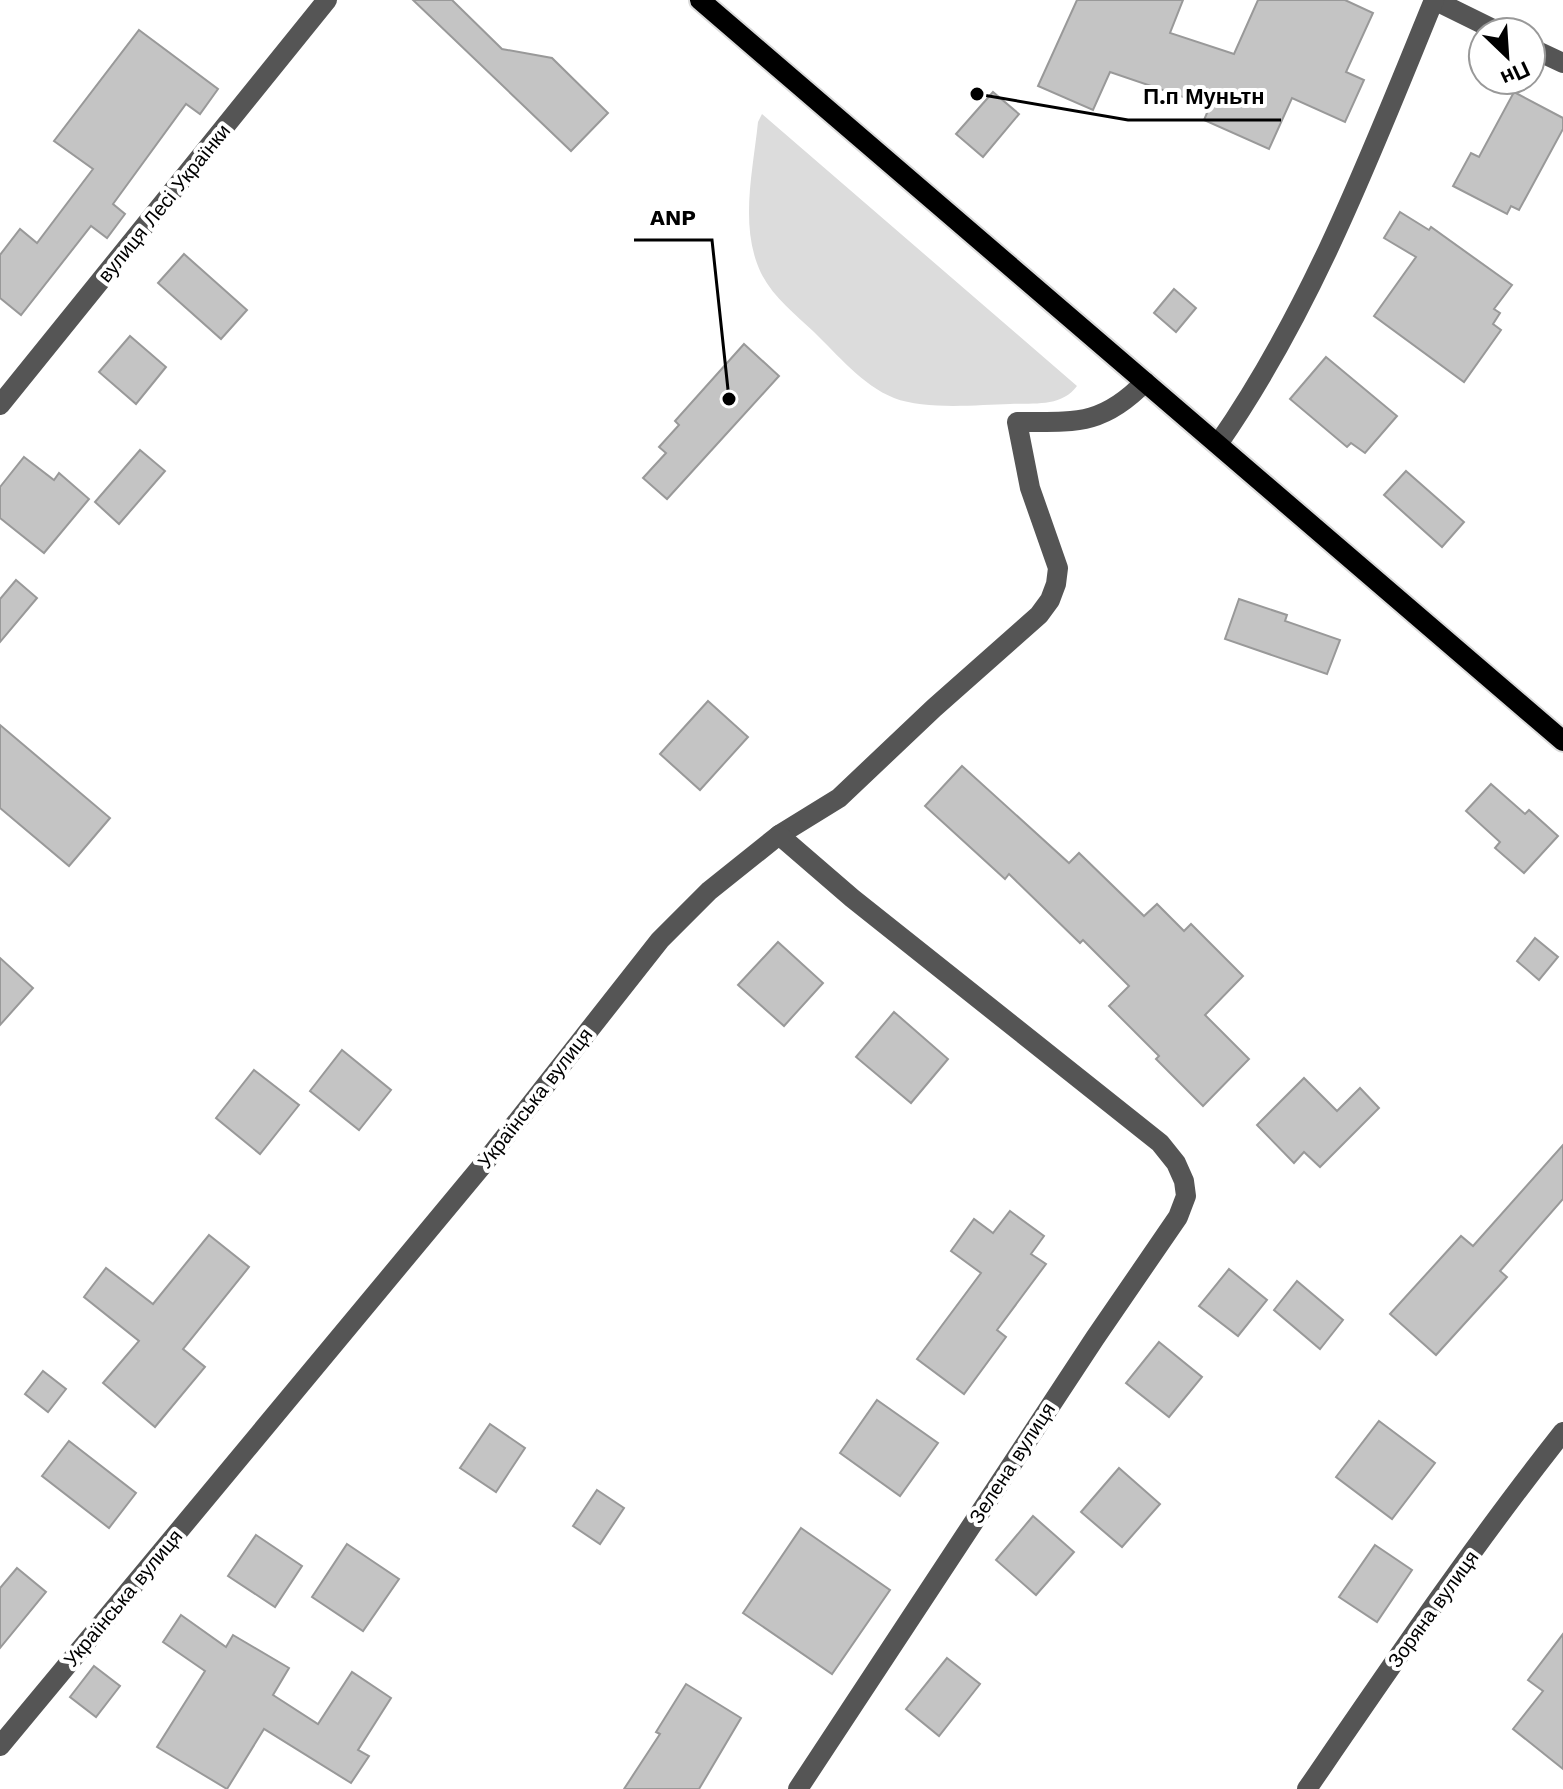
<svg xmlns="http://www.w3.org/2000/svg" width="1563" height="1789" font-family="'Work Sans',sans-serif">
<rect width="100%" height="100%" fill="#fff"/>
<path fill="#dcdcdc" d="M762 114 1077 386C1062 407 1034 403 1010 404 976 405 925 410 894 398 862 385 838 355 814 332 795 314 773 297 761 273 739 227 753 171 758 122Z"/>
<g fill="#c4c4c4" stroke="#999" stroke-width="2">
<polygon points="413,0 452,0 502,49 552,58 608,113 571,151"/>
<polygon points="1077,0 1183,0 1170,33 1234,54 1258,0 1345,0 1373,13 1346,72 1364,80 1345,122 1292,98 1269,149 1204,120 1210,106 1110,72 1093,110 1038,86"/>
<polygon points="139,30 218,89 200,114 186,104 113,204 125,214 107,238 91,226 21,315 0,298 0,255 20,229 37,243 93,169 54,141"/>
<polygon points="993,92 1019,114 983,157 956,134"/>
<polygon points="1514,92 1563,118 1563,129 1519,210 1511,206 1507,214 1453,186 1471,153 1479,157"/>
<polygon points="1400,212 1429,230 1431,227 1512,285 1494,309 1500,313 1493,324 1501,330 1464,382 1374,316 1416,257 1384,238"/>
<polygon points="184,254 247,310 221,339 158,283"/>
<polygon points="1174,289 1196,308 1176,332 1154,313"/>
<polygon points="130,336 166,367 136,404 99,372"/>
<polygon points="744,344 779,376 667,499 643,478 666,453 659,447 679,425 675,421"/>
<polygon points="1326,357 1397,416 1365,453 1351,443 1347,447 1290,399"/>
<polygon points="140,450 165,471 119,524 95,502"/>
<polygon points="24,457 54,480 59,473 89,499 44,553 0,518 0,487"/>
<polygon points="1406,471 1464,522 1442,547 1384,495"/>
<polygon points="16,580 37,598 0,642 0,599"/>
<polygon points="1239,599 1287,615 1285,621 1340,640 1327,674 1225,639"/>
<polygon points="708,701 748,737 700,790 660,754"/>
<polygon points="0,725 110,818 69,866 0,808"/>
<polygon points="962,766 1069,863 1079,853 1144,916 1157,904 1184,931 1191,924 1243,976 1205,1015 1249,1059 1203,1106 1156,1059 1159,1056 1109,1006 1129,986 1083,940 1080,943 1009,874 1005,879 925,806"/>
<polygon points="1491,784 1525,814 1529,810 1558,836 1524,873 1495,848 1500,842 1466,811"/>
<polygon points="1535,938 1558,957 1539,980 1517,961"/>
<polygon points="778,942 823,983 784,1026 738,985"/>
<polygon points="0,958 33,988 0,1025"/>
<polygon points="894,1012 948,1059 911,1103 856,1057"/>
<polygon points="342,1050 391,1090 359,1130 310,1091"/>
<polygon points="254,1070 299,1105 260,1154 216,1118"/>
<polygon points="1304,1078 1337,1111 1360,1088 1379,1108 1320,1167 1304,1152 1294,1163 1257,1125"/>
<polygon points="1563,1145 1563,1199 1500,1271 1507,1277 1436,1355 1390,1314 1461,1236 1473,1246"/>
<polygon points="1010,1211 1044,1236 1031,1254 1046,1264 997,1330 1006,1337 964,1394 917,1359 981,1273 951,1251 974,1219 993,1233"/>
<polygon points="209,1235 249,1267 183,1349 205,1367 155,1427 103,1383 139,1341 84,1297 106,1268 153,1304"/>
<polygon points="1229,1269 1267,1300 1238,1336 1199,1306"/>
<polygon points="1297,1281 1343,1320 1320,1349 1274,1310"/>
<polygon points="1159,1342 1202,1377 1169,1417 1126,1383"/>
<polygon points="43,1371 66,1389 48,1412 25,1394"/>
<polygon points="877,1400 938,1443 900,1496 840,1453"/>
<polygon points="1379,1421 1435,1463 1392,1519 1336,1477"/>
<polygon points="490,1424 525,1448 496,1492 460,1468"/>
<polygon points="69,1441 136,1493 109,1528 42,1476"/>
<polygon points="1119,1468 1160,1504 1122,1547 1081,1512"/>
<polygon points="597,1490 624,1508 600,1544 573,1526"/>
<polygon points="1033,1516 1074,1552 1036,1595 996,1560"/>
<polygon points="801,1528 890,1590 832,1674 743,1613"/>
<polygon points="256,1535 302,1566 275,1607 228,1576"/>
<polygon points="347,1544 399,1579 363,1631 312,1597"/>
<polygon points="1375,1545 1412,1570 1377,1622 1339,1597"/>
<polygon points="17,1568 46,1592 0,1648 0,1588"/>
<polygon points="181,1615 226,1647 233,1635 289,1668 273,1695 318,1724 352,1672 391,1698 358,1750 369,1756 351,1783 264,1729 227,1789 157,1747 205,1671 163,1642"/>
<polygon points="1563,1634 1563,1769 1513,1729 1543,1691 1528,1680"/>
<polygon points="947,1658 980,1684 939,1736 906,1709"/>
<polygon points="94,1666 120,1686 96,1717 70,1697"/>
<polygon points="686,1684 741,1718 699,1789 624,1789 660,1734 656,1732"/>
</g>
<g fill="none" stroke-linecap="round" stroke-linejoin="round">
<g stroke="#dbdbdb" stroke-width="24">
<polyline id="major" points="700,0 1563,741"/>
</g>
<g stroke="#555" stroke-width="20">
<polyline points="1434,0 1499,32"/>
<polyline points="1531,48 1563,63"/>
<polyline points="0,405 327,0"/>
<path d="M1218 444C1312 309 1372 151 1434 0"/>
<path d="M779 835 839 798 934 708 1039 615 1050 600 1056 584 1058 568 1030 488 1017 422C1075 422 1102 426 1145 382"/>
<polyline points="0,1746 486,1161 660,940 709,891 779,835 852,898 1160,1143 1176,1163 1184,1181 1186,1196 1178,1217 1095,1338 798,1789"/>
<path d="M1307 1789C1390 1668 1472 1547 1563 1432"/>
</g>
<use href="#major" stroke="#000" stroke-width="20"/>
</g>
<g text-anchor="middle" stroke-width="8" stroke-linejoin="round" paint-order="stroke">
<g font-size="20" fill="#000" stroke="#fff">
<text transform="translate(164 203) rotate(-51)" y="7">вулиця Лесі Українки</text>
<text transform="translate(535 1098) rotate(-52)" y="7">Українська вулиця</text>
<text transform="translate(1012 1463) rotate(-57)" y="7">Зелена вулиця</text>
<text transform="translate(123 1598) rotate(-50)" y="7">Українська вулиця</text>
<text transform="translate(1433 1609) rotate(-54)" y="7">Зоряна вулиця</text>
</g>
</g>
<path fill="none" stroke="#000" stroke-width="3" d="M977 94L1128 120H1281M729 399L712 240H634"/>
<g fill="#000" stroke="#fff" stroke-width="3">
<circle cx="977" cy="94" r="8"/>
<circle cx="729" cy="399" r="8"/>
</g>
<g font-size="22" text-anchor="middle" font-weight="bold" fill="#000" stroke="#fff" stroke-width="8" stroke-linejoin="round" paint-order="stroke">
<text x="1204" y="104">П.п Муньтн</text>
<text x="673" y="225">ANP</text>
</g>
<g transform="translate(1507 56) rotate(155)"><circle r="38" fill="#ffffff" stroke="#999999" stroke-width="2"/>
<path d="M0-6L14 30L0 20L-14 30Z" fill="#000000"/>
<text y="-12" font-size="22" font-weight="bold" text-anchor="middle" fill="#000000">Пн</text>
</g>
</svg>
